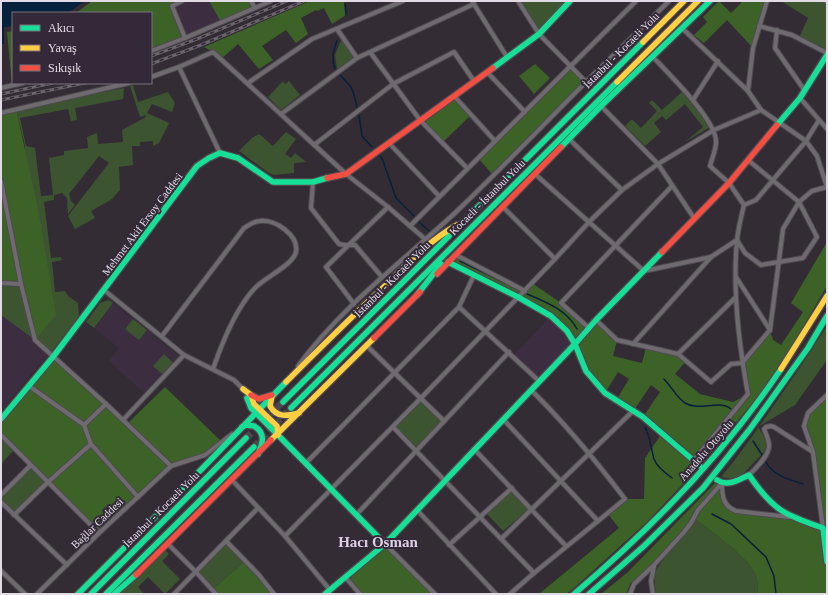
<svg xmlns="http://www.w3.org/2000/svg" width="828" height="595" font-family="Georgia,serif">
<rect width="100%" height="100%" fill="#332c34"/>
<g fill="#3c2d40">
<polygon points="182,1 209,1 221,22 185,38 172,6"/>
<polygon points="113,303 179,356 144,393 109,361 119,348 94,328"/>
<polygon points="1,315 35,340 49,353 1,411"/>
<polygon points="551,316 575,344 539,381 513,356"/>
</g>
<g fill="#3d5431">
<polygon points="518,1 561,1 565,6 539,34"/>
<polygon points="781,1 827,1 827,53 799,38 808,18"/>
<polygon points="342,38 355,57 337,69 335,55"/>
<polygon points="283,81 285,84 289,81 300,95 281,110 268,97"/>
<polygon points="133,85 138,102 168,92 175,103 172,112 152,104 147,113 169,123 159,143 153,146 153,141 140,142 140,146 132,146 133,165 119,167 120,190 112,199 91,211 95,218 75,229 68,216 109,163 99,156 69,194 71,201 75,205 68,214 67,198 62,193 54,195 54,200 44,202 51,258 61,257 62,260 52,262 55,292 65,291 68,296 78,303 79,316 50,354 35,340 1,315 1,283 25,146 16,109 124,88 123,99 75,108 77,120 71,121 68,109 20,118 26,146 35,148 41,196 53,195 49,158 64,155 64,151 88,148 87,137 97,133 98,144 123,142 122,130 146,117 145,115 140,117 130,86"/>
<polygon points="682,92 692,103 710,127 685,142 703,127 685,104 666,120 662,116 654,123 661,132 645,146 625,126 631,120 633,120 641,128 657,111 649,103 652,100 662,110"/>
<polygon points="286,132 296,139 285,154 291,158 295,153 306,162 294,163 294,173 274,175 269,173 239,151 252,138 259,134 273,146"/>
<polygon points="109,300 113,303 94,328 86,322 100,303"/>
<polygon points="133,319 147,330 139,340 125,329"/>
<path d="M827 326V360L795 405 758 427C763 435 770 443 765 451L742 475 732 479 721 477C737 458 751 438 765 418 786 388 807 357 827 326Z"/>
<polygon points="164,354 173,363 162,374 153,366"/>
<polygon points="421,398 444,421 416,451 393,427"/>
<polygon points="1,435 15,449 1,464"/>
<polygon points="31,465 48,482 14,515 1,502 1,495"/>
<polygon points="511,491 529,509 503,531 487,514"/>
<path d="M694 518C710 531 746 555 755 573 758 579 758 587 757 594H656L654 576 657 568Z"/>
<polygon points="226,541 245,561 212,590 196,572"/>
<polygon points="163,548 169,554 162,561 180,579 165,594 148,577 138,587 144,594 117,594"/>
</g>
<g fill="#3d6228">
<polygon points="92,1 182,1 172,6 185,38 151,51 151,13 76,13"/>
<polygon points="209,1 251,1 255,8 221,22"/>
<polygon points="310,1 344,1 346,15 332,24 324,8 317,11 316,10 301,18 308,34 296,43 286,30 262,46 273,60 259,69 238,44 221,59 213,52 204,47"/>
<polygon points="719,1 731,13 743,1 767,1 753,48 727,20 704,43 694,35 707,22 703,17"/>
<polygon points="13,31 13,83 23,83 12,85 7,32"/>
<polygon points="535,64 550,78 534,94 519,76"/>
<polygon points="571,67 586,82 493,175 478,158"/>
<polygon points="454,96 471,115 442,143 420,120"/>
<polygon points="16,109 38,209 56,315 35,340 21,285 1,283 1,113"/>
<polygon points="827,242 827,286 790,349 759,395 700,466 647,522 574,588 566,594 539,594 619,528 607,513 625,499 644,499 645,458 662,433 643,417 660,392 651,385 634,410 617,399 629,379 618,372 605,393 586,371 575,344 551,316 448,262 456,255 524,291 532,283 561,303 589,328 596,320 617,340 613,356 642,363 646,347 678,354 686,361 675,374 700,394 733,402 748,394 742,363 770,330 773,340 781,345 803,312 791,303"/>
<polygon points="53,357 127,424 165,387 220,440 205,455 171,466 99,533 1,435 1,419"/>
<path d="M827 395V594H757C758 587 758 580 755 573 746 555 710 531 694 518L714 491 694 511 686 527 658 559 630 584 626 594H601L628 572 716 482 718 486 722 483V495L732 510 794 517 822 528 813 452 804 426 808 413Z"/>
<polygon points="385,544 435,594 360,594 345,577"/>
<polygon points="245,561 274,594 216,594 212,590"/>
</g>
<polygon fill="#05213b" points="1,1 85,1 68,13 13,13 13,26 4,27 4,44 1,44"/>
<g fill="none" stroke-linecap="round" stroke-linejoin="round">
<g stroke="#05213b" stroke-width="1.5">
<polyline points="345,4 346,15"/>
<path d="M335 69C331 59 333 51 337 41"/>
<path d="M340 75C353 88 353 89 357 107"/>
<polyline points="359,115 362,136 372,147"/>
<polyline points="380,156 382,158 396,198 414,216"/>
<polyline points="419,222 429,231"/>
<polyline points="460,261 508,284"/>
<path d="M527 294C546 302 567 310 577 329"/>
<path d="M664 379C671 386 677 398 685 403 699 412 719 399 731 409"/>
<path d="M645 427C650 437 651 448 654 459 657 467 665 473 672 478"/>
<polyline points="753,441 762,455"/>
<path d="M766 462C772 475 790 480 803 484"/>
<polyline points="712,514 731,524 766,557 774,576 776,594"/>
</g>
<g stroke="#4d464f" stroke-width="7" stroke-dasharray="7 3.5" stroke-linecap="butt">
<polyline points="246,438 283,402"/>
<polyline points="254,447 291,408"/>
</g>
<g stroke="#4f4950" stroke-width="6">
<g id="street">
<polyline points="182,1 172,6 185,38"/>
<polyline points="251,1 255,8"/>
<polyline points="472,1 507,57"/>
<polyline points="826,1 827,2"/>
<polyline points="759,26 792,35 827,53"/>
<polyline points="337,29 357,58"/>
<polyline points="683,29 748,91 761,110 806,141 817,156 827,187"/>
<polyline points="777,30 775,48 805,91"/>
<polyline points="151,51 185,38 271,1"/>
<polyline points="370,52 420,120 467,168"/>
<path d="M653 57C668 73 717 121 716 142 716 150 712 158 710 166L729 183 744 205C741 217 738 229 737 241 732 292 739 345 748 394L694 460"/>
<polyline points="179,67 220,153"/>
<polyline points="487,72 525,112"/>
<polyline points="151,77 179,67 213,52 346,174 388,207 425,239"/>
<polyline points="586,82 669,1"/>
<polyline points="248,83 312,39 403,1"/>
<polyline points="1,88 23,83"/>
<polyline points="748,91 753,48 767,1"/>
<polyline points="454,96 495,141"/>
<polyline points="800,98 827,129"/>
<polyline points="693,100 718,61"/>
<polyline points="601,106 658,164 694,218"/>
<polyline points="1,113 129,83"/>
<polyline points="281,114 357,58 474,4"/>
<polyline points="569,139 622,190"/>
<polyline points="389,143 439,196"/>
<polyline points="314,145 393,84 454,52 474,81"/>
<polyline points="535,174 644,271 711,257"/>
<polyline points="1,181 21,284 35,340 106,404 171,466"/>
<polyline points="313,182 311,208 339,244 344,245 355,245 382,277"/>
<polyline points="744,205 756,200 806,141 819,120"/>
<polyline points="503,207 555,259"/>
<polyline points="410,226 636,1"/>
<polyline points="456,255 525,291"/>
<polyline points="736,277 770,330"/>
<polyline points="1,283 21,284"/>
<polyline points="104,290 184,355 234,380 243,389"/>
<polyline points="354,304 326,267 388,207"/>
<polyline points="459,307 539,381"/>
<polyline points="596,320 617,340 678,354 711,382 731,364 742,363 770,330 783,229 799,202 812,191 827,187"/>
<polyline points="589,328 561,303 672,186"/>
<path d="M162 336 244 228C249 225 254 221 260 221 275 219 299 235 296 252 293 265 264 278 255 288 236 308 222 343 213 369"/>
<polyline points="633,344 711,257 737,240 745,253 761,265 803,258 817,237 799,202 748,160"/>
<polyline points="366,345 444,421"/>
<polyline points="678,354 736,297"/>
<path d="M298 366C342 306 402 262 456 212 500 170 543 125 586 82L539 34 518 1"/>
<polyline points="29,386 84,425 91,444"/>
<polyline points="503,419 598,521"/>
<polyline points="123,420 184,355"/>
<polyline points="84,425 106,404"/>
<polyline points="393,427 534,573"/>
<polyline points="1,435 99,533"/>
<polyline points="474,449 566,546"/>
<polyline points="306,463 459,307 474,275"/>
<path d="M749 475C755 469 770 455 769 445 769 440 766 434 764 429L766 427 771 426 774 427 813 452"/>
<polyline points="232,480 285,536 330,590"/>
<path d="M722 484C722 496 723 506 736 511L789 517"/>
<polyline points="1,495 31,465"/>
<polyline points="1,502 67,565"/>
<polyline points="417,510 496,594"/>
<polyline points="357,514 509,352"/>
<polyline points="14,515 48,482 91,444 138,497"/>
<polyline points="823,528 813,452 804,426 808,413 827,395"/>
<polyline points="285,536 421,398 555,259 589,222 622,190 658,164 714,130 761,110"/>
<polyline points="501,539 634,410"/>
<polyline points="226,541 259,575 274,594"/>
<polyline points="167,543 196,572 216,594"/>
<polyline points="385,544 435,594"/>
<polyline points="449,545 512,488"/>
<polyline points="1,571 25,594"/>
<polyline points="345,577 360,594"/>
<polyline points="37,594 99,533 171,466 205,455 232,434"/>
<polyline points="174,594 258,508"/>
<path d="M510 594 534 573 625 499C596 461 566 424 531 390"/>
<polyline points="630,594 634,584 654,565 684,532 691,523 698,510 722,483"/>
<polyline points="653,594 651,581 654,566"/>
</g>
</g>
<g stroke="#4f4950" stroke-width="8">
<g id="fast">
<polyline points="493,68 539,34 570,1"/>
<polyline points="777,125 800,98 827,55"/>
<polyline points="561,147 601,106 710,1"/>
<polyline points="448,262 518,297 551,316 567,331 575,344 586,371 605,393 643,417 700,466"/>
<polyline points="417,295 441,264"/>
<polyline points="247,398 251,408 278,435"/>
<polyline points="283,402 643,42"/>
<polyline points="291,408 617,82"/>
<polyline points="1,419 53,357 197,166 209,158 220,153 238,158 273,182 313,182 327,178"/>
<path d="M242 427 246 425 254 426C266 433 263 443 258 454"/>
<polyline points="278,435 385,544"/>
<path d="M717 480C728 487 738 480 749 475 773 510 784 515 823 528L827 562"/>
<polyline points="78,594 164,508 286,382"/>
<polyline points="91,594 246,438"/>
<polyline points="106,594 254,447"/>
<polyline points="114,594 138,573"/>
<polyline points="325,594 385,544 575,344 596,320 662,252"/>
<path d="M574 594C652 528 724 454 781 369"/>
<polyline points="589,594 644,546 703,488 750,429 808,348 827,316"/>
</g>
</g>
<g stroke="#4f4950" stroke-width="8">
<g id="slow">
<polyline points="643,42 684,1"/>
<polyline points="617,82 698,1"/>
<polyline points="781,369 827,296"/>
<path d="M286 382C319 349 352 316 387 284 409 262 430 240 457 225"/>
<polyline points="243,389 251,395 254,404 277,426 278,435"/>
<path d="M272 396 270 406C277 418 287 416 299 413"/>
<polyline points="271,440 374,338"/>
</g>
</g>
<g stroke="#4f4950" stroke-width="8">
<g id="jam">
<polyline points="327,178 346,174 493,68"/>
<polyline points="662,252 729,183 777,125"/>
<polyline points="437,274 561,147"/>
<polyline points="374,338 420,292"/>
<polyline points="251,395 259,399 272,395"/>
<polyline points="136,575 271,440"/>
</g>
</g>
<use href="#street" stroke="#6f6a70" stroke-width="4"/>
<use href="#fast" stroke="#16e098" stroke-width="5.5"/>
<use href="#slow" stroke="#ffcf43" stroke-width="5.5"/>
<use href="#jam" stroke="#f24e42" stroke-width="5.5"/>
<g stroke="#6a666c" stroke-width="3">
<g id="rail">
<polyline points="151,56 197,39 287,1"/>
<polyline points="151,64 201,45 304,1"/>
<polyline points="1,94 53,83"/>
<polyline points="1,100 85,83"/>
</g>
</g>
<use href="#rail" stroke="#342938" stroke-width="1.5" stroke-dasharray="4.5" stroke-linecap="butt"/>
</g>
<g text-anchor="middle" stroke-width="4" stroke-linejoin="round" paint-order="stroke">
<g font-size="11" fill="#e2dbe5" stroke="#342938">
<text transform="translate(621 50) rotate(-45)" y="4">İstanbul - Kocaeli Yolu</text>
<text transform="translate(487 197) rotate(-45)" y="4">Kocaeli - İstanbul Yolu</text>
<text transform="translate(142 224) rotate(-53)" y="4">Mehmet Akif Ersoy Caddesi</text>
<text transform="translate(392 279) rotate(-45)" y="4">İstanbul - Kocaeli Yolu</text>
<text transform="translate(706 450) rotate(-49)" y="4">Anadolu Otoyolu</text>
<text transform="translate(161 509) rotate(-45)" y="4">İstanbul - Kocaeli Yolu</text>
<text transform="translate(97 523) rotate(-44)" y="4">Bağlar Caddesi</text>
</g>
<g font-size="15" font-weight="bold" fill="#decfe4" stroke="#342938">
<text x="378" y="547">Hacı Osman</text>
</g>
</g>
<rect width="828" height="595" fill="none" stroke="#e2dbe5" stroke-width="4"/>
<rect x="12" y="12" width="140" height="72" fill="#342938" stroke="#7a707d"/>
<rect x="20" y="25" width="20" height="6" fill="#16e098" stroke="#7a707d"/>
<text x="48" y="32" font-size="12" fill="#e2dbe5">Akıcı</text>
<rect x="20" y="45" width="20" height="6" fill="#ffcf43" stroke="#7a707d"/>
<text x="48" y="52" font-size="12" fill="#e2dbe5">Yavaş</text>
<rect x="20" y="65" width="20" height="6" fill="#f24e42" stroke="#7a707d"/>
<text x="48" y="72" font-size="12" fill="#e2dbe5">Sıkışık</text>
</svg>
